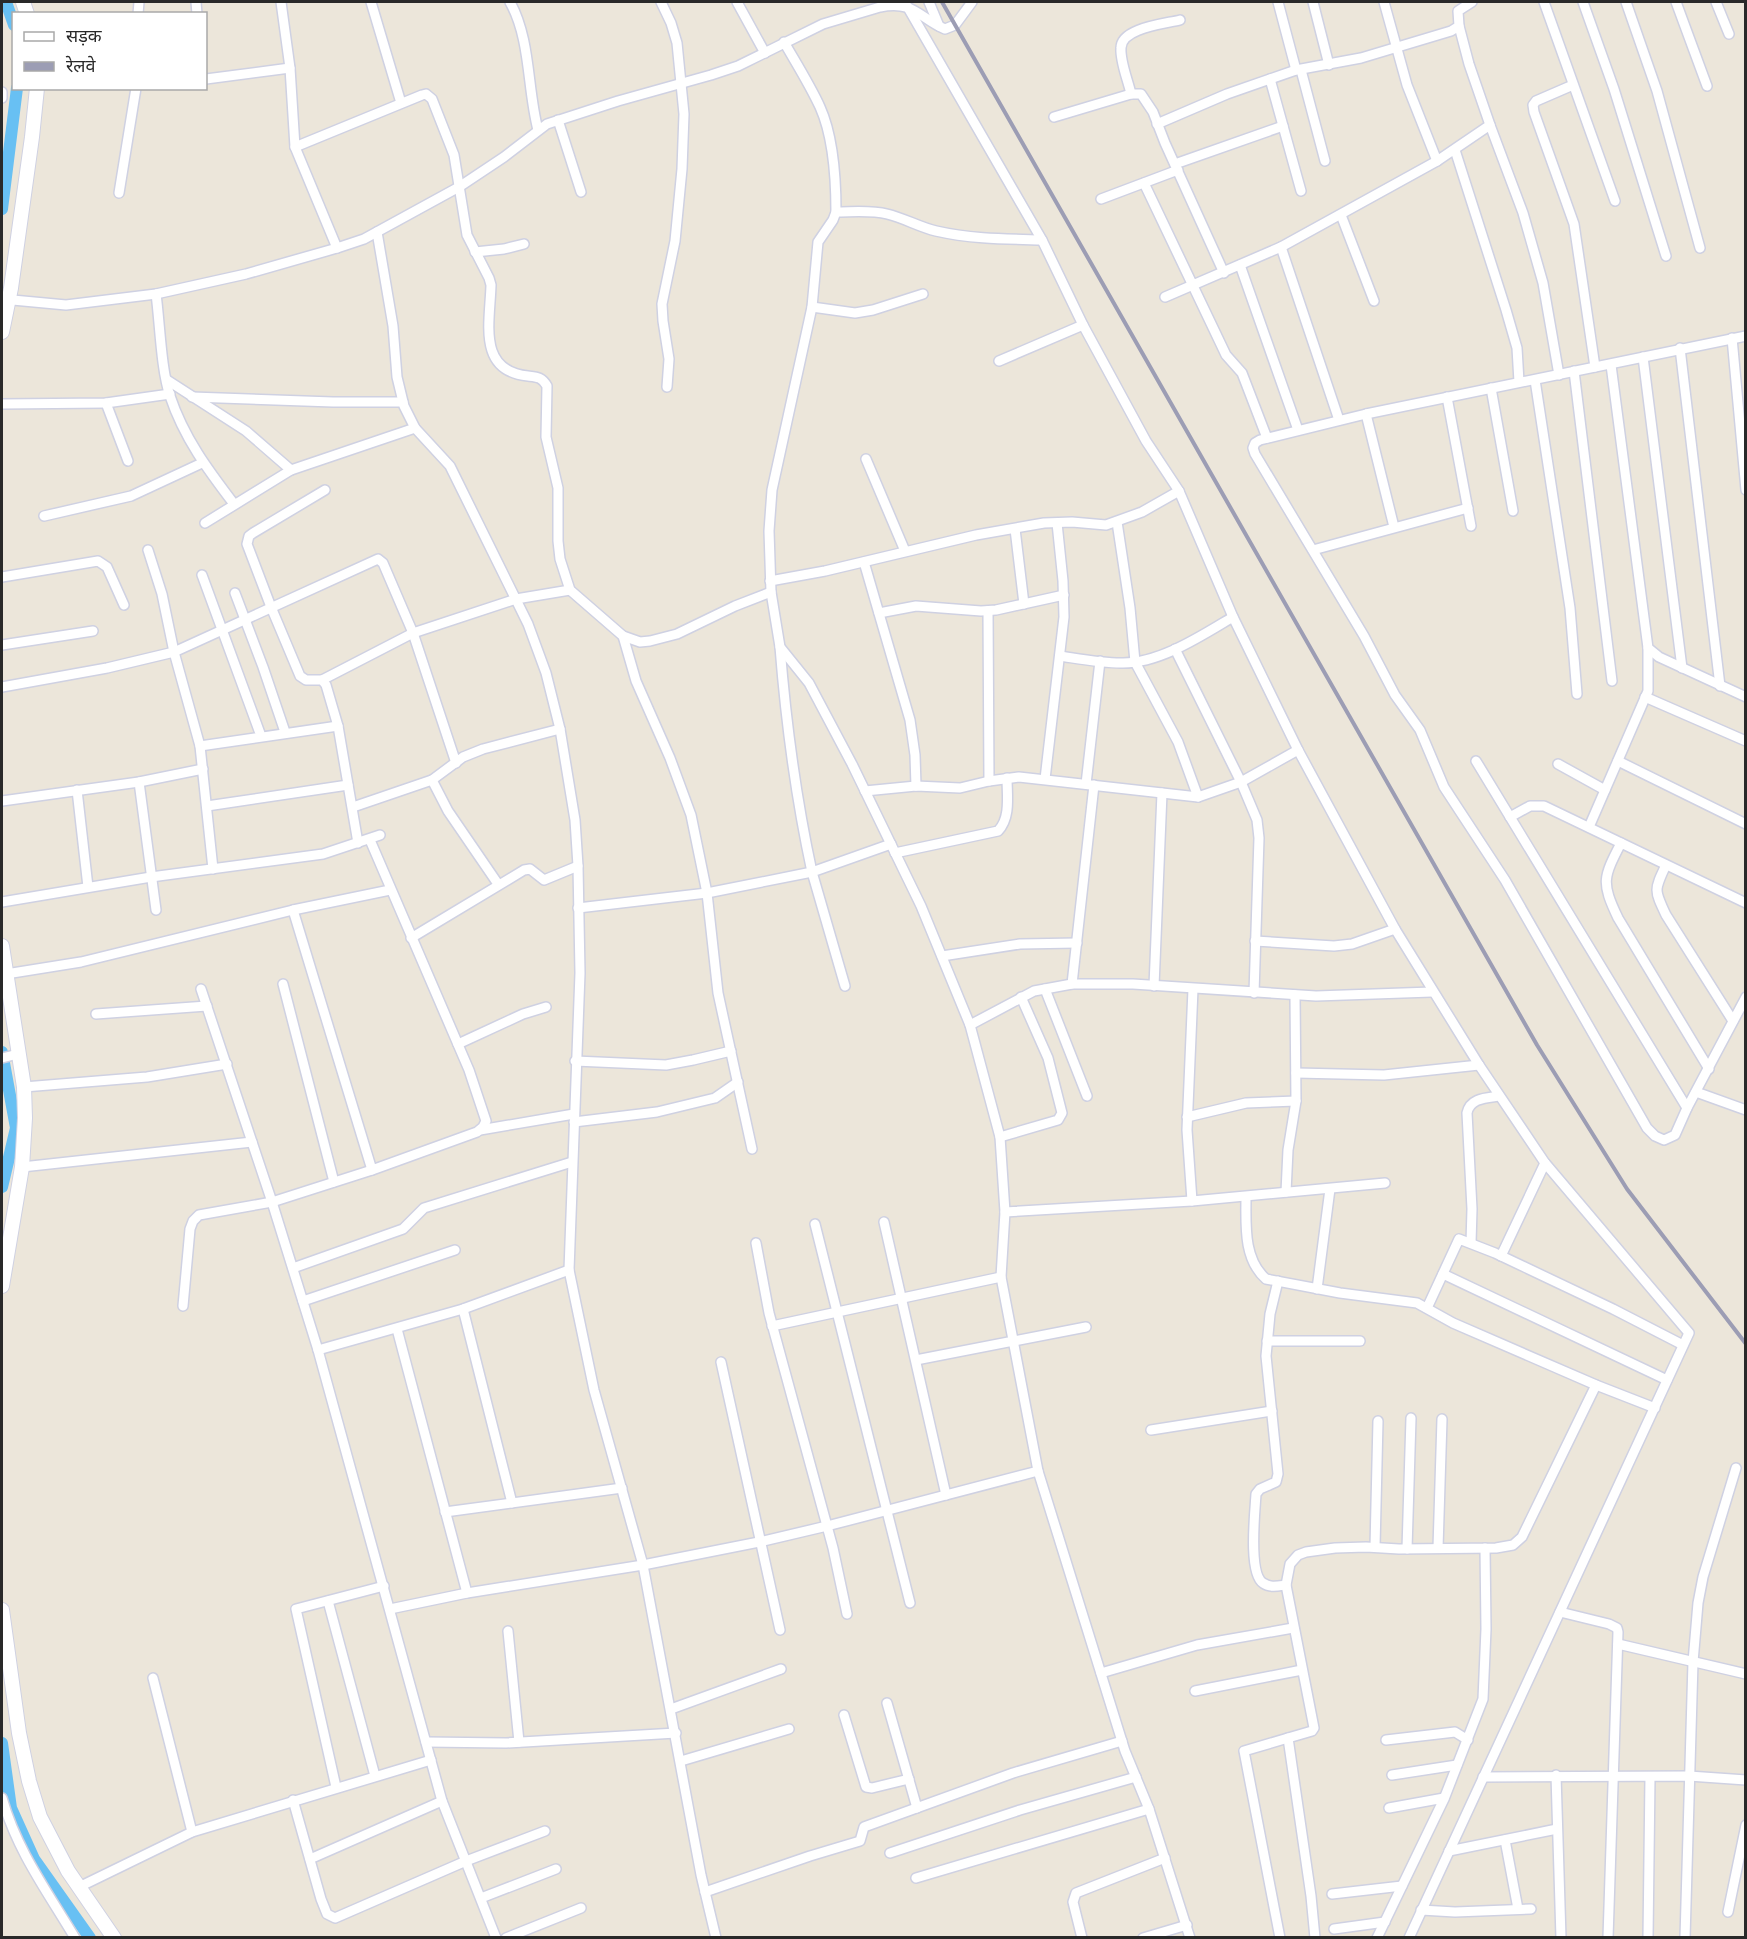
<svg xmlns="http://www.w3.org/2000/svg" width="1747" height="1939" font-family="Inter,'Noto Sans Devanagari',sans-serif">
<rect width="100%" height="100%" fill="#ece6da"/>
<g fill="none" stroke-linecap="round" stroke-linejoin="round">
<g stroke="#68c0f3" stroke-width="12">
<polyline points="6,2 14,25"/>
<polyline points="2,209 17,88"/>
<polyline points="2,1052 16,1128 2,1187"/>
<polyline points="2,1743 11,1808 34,1859 90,1938"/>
</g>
<g stroke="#cfd1e2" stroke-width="12">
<g id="street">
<polyline points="196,2 197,14"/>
<polyline points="281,2 290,68 295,147 337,248"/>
<polyline points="371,2 401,103"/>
<path d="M510 2C531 40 527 88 538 130"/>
<polyline points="661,2 671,23 677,43 684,114 682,169 675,241 662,304 663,321 669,359 667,387"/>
<polyline points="737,2 765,53"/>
<polyline points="929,2 939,26"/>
<polyline points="1278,2 1296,70"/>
<polyline points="1313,2 1329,65"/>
<polyline points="1384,2 1407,85 1437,161"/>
<polyline points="1544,2 1615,201"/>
<polyline points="1583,2 1614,89 1666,256"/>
<polyline points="1626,2 1657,91 1700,248"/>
<polyline points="1676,2 1707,86"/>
<polyline points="1716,2 1729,34"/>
<polyline points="907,6 1042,240 1083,325 1146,441 1179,491 1233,617 1298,750 1395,929 1479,1065 1545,1163 1689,1333 1409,1938"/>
<polyline points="138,14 139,2"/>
<path d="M784 42C796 63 810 85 820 107 834 138 836 179 836 212L833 220 818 242 812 307 772 490 769 531 771 592 780 647 809 683 852 764 921 906 970 1025 1000 1137 1005 1212 1001 1277 1038 1471 1125 1751 1149 1809 1190 1938"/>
<polyline points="1301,70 1325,161"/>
<polyline points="206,79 290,68"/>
<polyline points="1270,79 1301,191"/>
<polyline points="1573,85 1536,101 1533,105 1534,112 1574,224 1595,367"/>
<polyline points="2,92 2,98"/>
<path d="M1131 94C1128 80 1120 62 1121 48 1121 28 1164 24 1180 20"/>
<polyline points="1054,117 1131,94 1141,94 1153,112 1165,143 1224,273"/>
<polyline points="558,120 581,192"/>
<polyline points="1157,124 1227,94 1296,70 1361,58 1451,31 1459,26 1458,11 1472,2"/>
<polyline points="1490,125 1523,213 1543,283 1559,375"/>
<path d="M295 147 422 95 426 94 432 99 454 155 467 235 489 278 491 285C490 322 477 371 528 376 537 377 542 377 547 386L546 437 558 488V541L560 559 570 590 623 636 640 642 650 641 677 634 735 606 771 592"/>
<polyline points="1455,150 1506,310 1517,348 1519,382"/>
<polyline points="1175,164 1283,126"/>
<polyline points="1144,183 1226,355 1242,373 1267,438"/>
<polyline points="119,193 136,88"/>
<polyline points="1101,199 1178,170"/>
<path d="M836 212C853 212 871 210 887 214 904 218 919 227 936 231 971 239 1006 239 1042 240"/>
<polyline points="1341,215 1374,301"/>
<polyline points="377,232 393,326 397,377 404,406 415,428 450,466 528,624 546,673 560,729 575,820 578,866 580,973 569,1270 594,1390 643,1565 701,1875 716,1938"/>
<polyline points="1281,247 1339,420"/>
<polyline points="475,252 504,249 524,244"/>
<polyline points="1240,265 1298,430"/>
<path d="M156 294C160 324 161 369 170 396 184 438 208 470 234 504"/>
<polyline points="1165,297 1281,247 1437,161 1490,125 1469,64 1459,26"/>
<path d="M2 299 66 305 156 294 246 274 337 248 364 239 459 187 504 157 547 124 618 101 711 75 738 66 823 24 880 7C914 0 919 18 945 29L955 25 972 2"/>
<polyline points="812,307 855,313 873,310 923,294"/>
<polyline points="1746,336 1366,414 1260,440 1255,443 1253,448 1255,454 1364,636 1395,695 1420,730 1444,787 1505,880 1647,1128 1655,1136 1664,1140 1675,1135 1687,1108 1746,997"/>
<polyline points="1732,338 1746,490"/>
<polyline points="1680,348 1720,686"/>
<polyline points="1643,357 1682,668"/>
<polyline points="999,361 1083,325"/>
<polyline points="1611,365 1648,648 1659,657 1746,697"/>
<polyline points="1574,371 1612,681"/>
<polyline points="167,380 246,431 291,470"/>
<polyline points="1535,380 1570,608 1577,694"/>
<polyline points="1491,388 1513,511"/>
<polyline points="192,397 333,402 403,402"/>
<polyline points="1447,397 1471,526"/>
<polyline points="106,403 128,461"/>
<polyline points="2,404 106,403 170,394"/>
<polyline points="1366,414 1394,527"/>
<polyline points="866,459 905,551"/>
<polyline points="325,490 253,533 249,536 247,544 271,607 300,676 306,680 322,680 326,685 338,726 358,843"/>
<polyline points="44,516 131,496 202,463"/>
<polyline points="1117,522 1130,608 1135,662 1178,742 1198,797"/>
<polyline points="205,523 291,470 415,428"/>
<polyline points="1015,529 1024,604"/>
<polyline points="148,550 162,594 174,652 200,746 213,869"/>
<polyline points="1313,550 1468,508"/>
<polyline points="864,562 910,720 915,755 916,786"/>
<polyline points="202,575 261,736"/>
<polyline points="2,577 98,561 107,567 124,605"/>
<polyline points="770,581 825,571 976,535 1044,523 1072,522 1106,525 1142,512 1179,491"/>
<polyline points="235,593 263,667 285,732"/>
<polyline points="988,611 989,781"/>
<polyline points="879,613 916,606 981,611 996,610 1064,595"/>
<polyline points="623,636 636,681 670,758 691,815 707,893 718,993 752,1149"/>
<polyline points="2,645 93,631"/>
<polyline points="1175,649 1241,782 1257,820 1259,838 1254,993"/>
<path d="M1060 656C1080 659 1101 663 1121 663 1159 664 1201 636 1233 617"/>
<polyline points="322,680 413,633 516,599 570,590"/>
<polyline points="2,687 107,668 174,652 378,559 383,563 413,633 456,763"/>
<polyline points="1645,697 1746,741"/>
<polyline points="200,746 338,726"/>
<polyline points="1476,761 1687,1108"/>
<polyline points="1618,761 1746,824"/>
<polyline points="1558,764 1605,790"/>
<polyline points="1045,779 1064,617 1063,581 1057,523"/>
<polyline points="432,780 448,811 498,884"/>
<polyline points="139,782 156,910"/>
<polyline points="1086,784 1100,661"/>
<polyline points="77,790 88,887"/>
<polyline points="865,791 916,786 960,788 989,781 1019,777 1198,797 1241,782 1298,750"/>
<polyline points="2,801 139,782 203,769"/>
<polyline points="207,806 348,785"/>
<polyline points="353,807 432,780 463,757 483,749 560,729"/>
<polyline points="1510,817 1530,806 1544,806 1746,903"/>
<polyline points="1589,827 1648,691 1648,648"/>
<path d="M1621 843C1603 878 1601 882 1618 918L1709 1069"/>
<path d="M895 853 998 831C1011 818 1007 795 1007 778"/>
<path d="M1666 865C1654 890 1654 890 1666 915L1733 1021"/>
<polyline points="2,902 151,877 323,854 380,835"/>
<path d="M578 908 707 893 812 872C796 798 786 723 780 647"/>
<polyline points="293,910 372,1170"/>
<polyline points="411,938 524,870 530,869 544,880 578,866"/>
<polyline points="1255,941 1334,946 1352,944 1395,929"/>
<polyline points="942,956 1020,944 1077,943"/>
<polyline points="6,974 81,962 293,910 390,890"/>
<polyline points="283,984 334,1182"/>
<polyline points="1072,984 1094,785"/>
<polyline points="845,986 812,872 891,844"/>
<polyline points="1154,986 1162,793"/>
<polyline points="201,989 272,1202 318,1350 442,1801 496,1938"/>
<polyline points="1045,989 1087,1096"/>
<polyline points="96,1014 207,1006"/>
<polyline points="970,1025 1034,991 1072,984 1133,984 1316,996 1432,992"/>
<polyline points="458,1044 523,1014 546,1007"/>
<polyline points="2,1058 18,1054"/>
<polyline points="575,1061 666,1065 693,1060 731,1051"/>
<polyline points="1296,1073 1384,1075 1479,1065"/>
<polyline points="24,1087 147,1077 227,1064"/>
<polyline points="1696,1092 1746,1110"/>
<polyline points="1187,1117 1246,1103 1296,1101"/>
<polyline points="574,1122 657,1112 715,1098 738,1082"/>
<polyline points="480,1130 574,1114"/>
<polyline points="1000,1137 1058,1120 1062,1113 1048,1058 1021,997"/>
<polyline points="22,1167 252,1142"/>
<polyline points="1286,1192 1288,1150 1296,1101 1295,995"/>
<path d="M1246 1197C1246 1224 1243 1259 1266 1279L1340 1293 1417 1303 1453 1323 1596 1385 1655 1408"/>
<polyline points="1192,1201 1187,1130 1193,989"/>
<polyline points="1005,1212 1192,1201 1385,1183"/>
<polyline points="884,1222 946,1495"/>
<polyline points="815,1224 910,1603"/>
<polyline points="756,1243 769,1313 833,1548 847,1614"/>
<path d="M1471 1243 1472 1209 1467 1113C1470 1098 1486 1098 1499 1096"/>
<polyline points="1501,1256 1545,1163"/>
<polyline points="293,1268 403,1229 424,1208 572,1162"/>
<polyline points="1443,1274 1667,1380"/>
<path d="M1278 1281 1270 1314 1266 1356 1278 1474 1276 1482 1260 1489 1256 1494C1255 1512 1248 1573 1263 1583 1270 1588 1278 1586 1286 1585"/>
<polyline points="1317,1289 1330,1189"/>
<polyline points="303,1301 455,1250"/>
<polyline points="183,1306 190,1229 193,1221 199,1215 272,1202 372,1170 477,1132 483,1127 486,1121 469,1070 370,840"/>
<polyline points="1427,1308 1459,1239 1495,1253 1613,1309 1683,1345"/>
<polyline points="463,1309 512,1503"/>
<polyline points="772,1326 1001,1277"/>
<polyline points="397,1329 467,1593"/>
<polyline points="1267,1341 1360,1341"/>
<polyline points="318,1350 463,1309 569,1270"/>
<polyline points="916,1360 1086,1327"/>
<polyline points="721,1362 780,1630"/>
<polyline points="1151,1430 1272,1411"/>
<polyline points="445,1512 622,1488"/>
<polyline points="1375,1547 1378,1421"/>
<polyline points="1438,1548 1442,1419"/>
<polyline points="1407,1549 1411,1418"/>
<polyline points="328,1601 375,1776"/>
<polyline points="390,1609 467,1593 643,1565 759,1542 827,1526 1038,1471"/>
<polyline points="1560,1612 1609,1624 1617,1628 1618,1632 1608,1938"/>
<polyline points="508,1631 519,1742"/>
<polyline points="1618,1644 1746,1674"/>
<polyline points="1101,1673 1197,1645 1293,1628"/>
<polyline points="153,1678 192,1832"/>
<polyline points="1195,1691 1302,1670"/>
<polyline points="887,1703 917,1808"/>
<polyline points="671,1709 781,1669"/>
<polyline points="844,1715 866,1787 872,1788 909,1779"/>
<polyline points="1386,1740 1455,1732 1468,1740"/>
<polyline points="426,1742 506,1743 676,1733"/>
<polyline points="681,1761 789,1729"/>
<polyline points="1392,1775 1457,1765"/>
<polyline points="1556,1775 1561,1938"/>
<polyline points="1483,1777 1689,1776 1746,1780"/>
<polyline points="336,1787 296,1609 384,1586"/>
<path d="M2 1798C17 1851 47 1891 75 1938"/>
<polyline points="293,1800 321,1899 327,1914 335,1918 466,1861 545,1831"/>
<polyline points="1389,1808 1444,1798"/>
<polyline points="1505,1840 1518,1909"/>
<polyline points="1449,1851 1557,1829"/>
<polyline points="890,1853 1020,1810 1136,1777"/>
<polyline points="310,1859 442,1801"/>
<polyline points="916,1878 1149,1809"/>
<polyline points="79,1887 192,1832 431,1760"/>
<polyline points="705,1892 810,1856 860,1841 864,1827 1013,1773 1122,1741"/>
<polyline points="1332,1894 1402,1886"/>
<polyline points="481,1898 556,1869"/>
<polyline points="1421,1910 1455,1912 1531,1909"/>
<polyline points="1728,1912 1746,1825"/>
<polyline points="1334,1929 1385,1922"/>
<polyline points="506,1938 581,1908"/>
<polyline points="1082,1938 1073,1902 1076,1893 1165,1858"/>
<polyline points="1143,1938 1187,1925"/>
<polyline points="1280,1938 1244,1751 1288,1738"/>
<polyline points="1315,1938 1311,1896 1288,1738 1312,1731 1314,1728 1286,1585 1290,1564 1298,1555 1306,1552 1335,1548 1366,1547 1399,1549 1496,1548 1513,1545 1522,1537 1596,1385"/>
<polyline points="1377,1938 1444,1799 1483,1699 1486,1629 1485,1548"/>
<polyline points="1648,1938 1650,1777"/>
<polyline points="1685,1938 1693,1662 1698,1603 1703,1577 1736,1468"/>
</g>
</g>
<g stroke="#cfd1e2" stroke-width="16">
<g id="secondary">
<polyline points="23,2 27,14"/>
<polyline points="2,332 11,288 32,137 37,88"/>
<polyline points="2,946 24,1087 25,1118 22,1167 2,1286"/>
<polyline points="2,1610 19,1733 29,1781 40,1817 68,1871 114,1938"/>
</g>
</g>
<use href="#street" stroke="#fff" stroke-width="9"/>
<use href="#secondary" stroke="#fff" stroke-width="14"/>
<polyline stroke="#9c9db4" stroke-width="4" points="942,2 1537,1045 1627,1189 1746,1344"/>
</g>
<rect width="1747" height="1939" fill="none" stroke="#292929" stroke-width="6"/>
<rect x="12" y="12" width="195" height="78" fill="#ffffff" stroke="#a9a9a9" stroke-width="1.5"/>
<rect x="24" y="32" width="30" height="9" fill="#ffffff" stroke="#a9a9a9" stroke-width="1.5"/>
<text x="66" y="42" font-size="18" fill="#292929">सड़क</text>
<rect x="24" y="62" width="30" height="9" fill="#9c9db4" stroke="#a9a9a9" stroke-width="1.5"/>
<text x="66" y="72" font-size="18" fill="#292929">रेलवे</text>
</svg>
